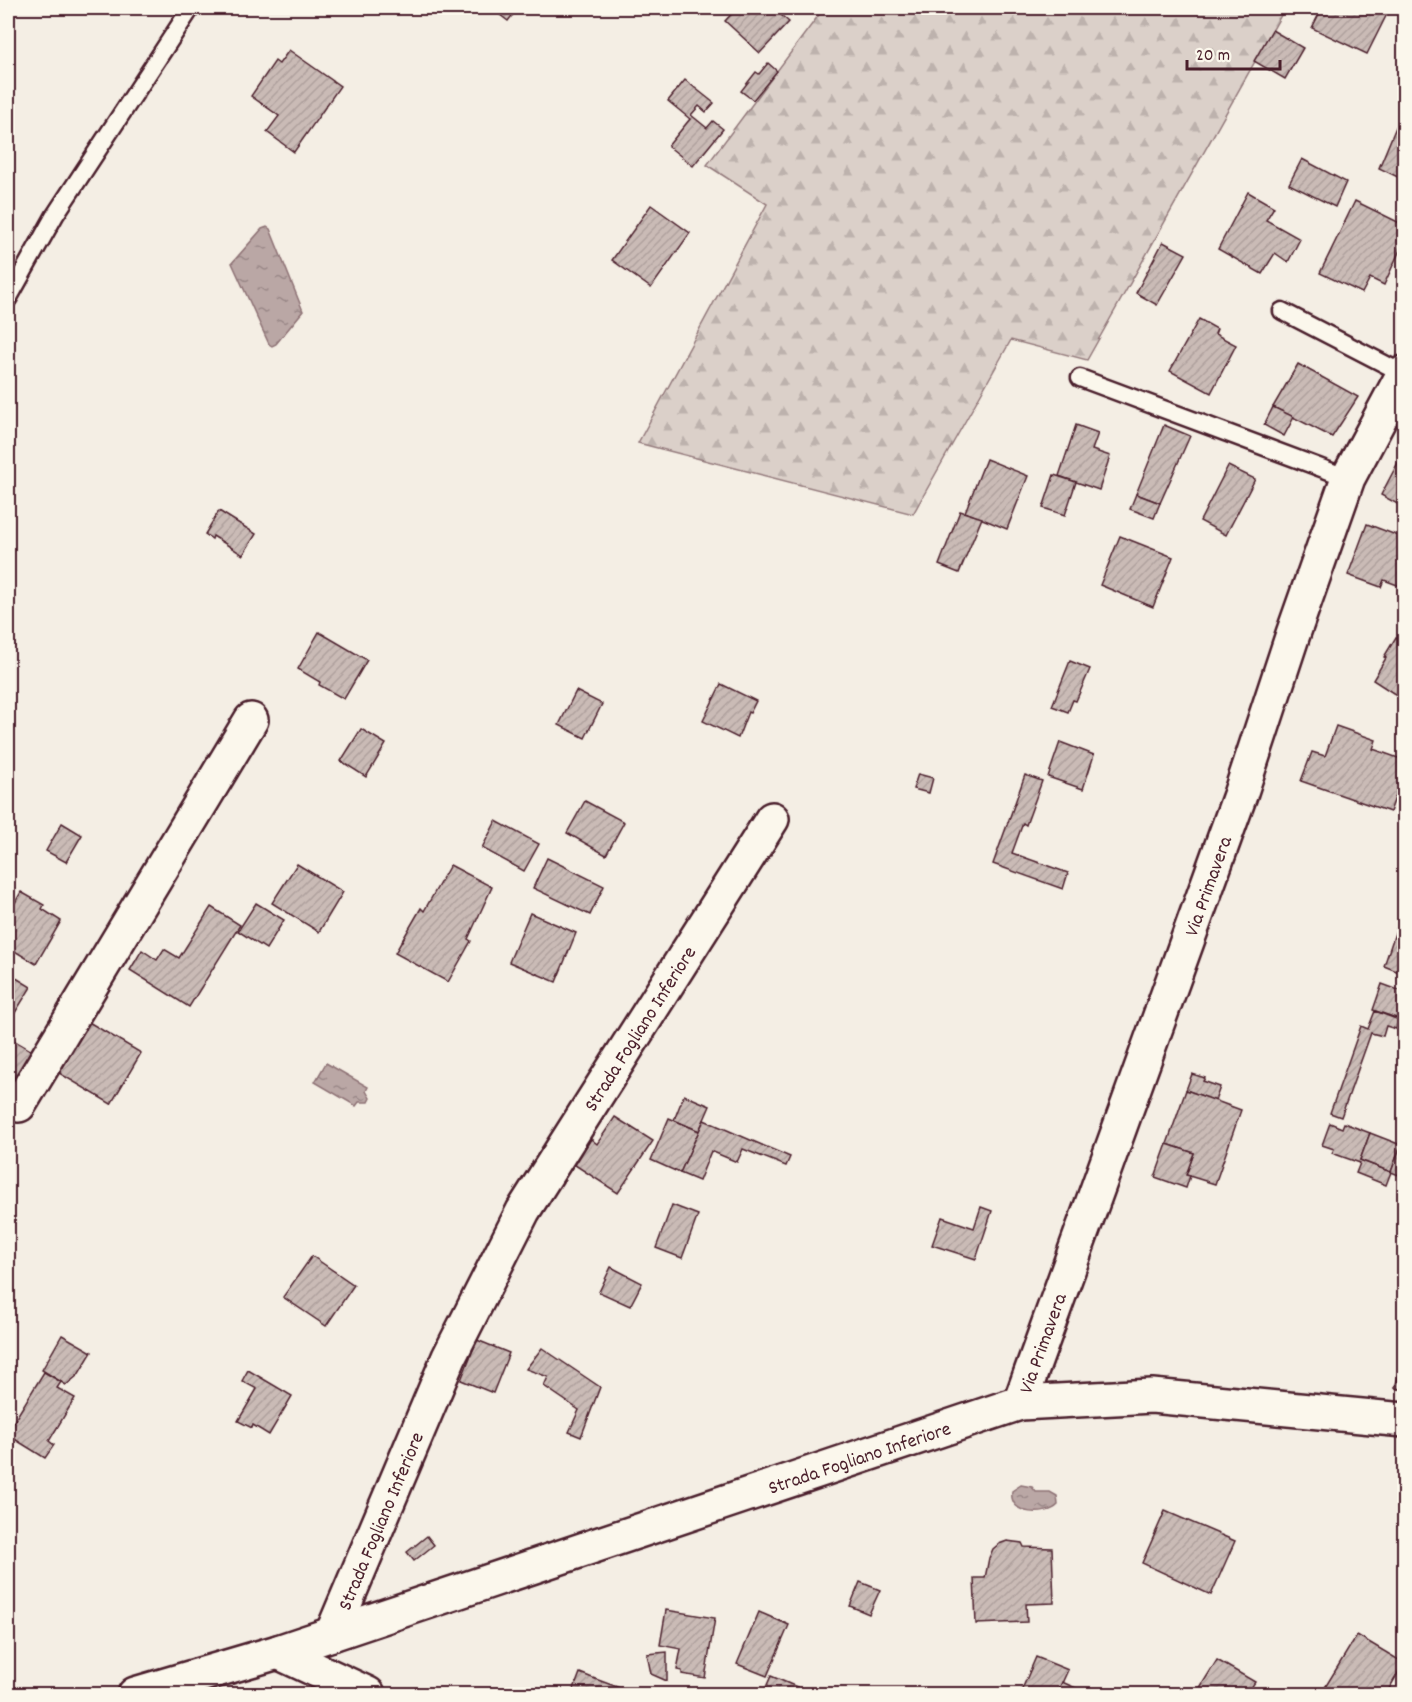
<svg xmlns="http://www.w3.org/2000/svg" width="1412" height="1702" font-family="Dekko,sans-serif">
<defs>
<pattern id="forest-firs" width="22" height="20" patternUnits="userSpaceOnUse" patternTransform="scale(1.5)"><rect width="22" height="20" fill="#dbd0c9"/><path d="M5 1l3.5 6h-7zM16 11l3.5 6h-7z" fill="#bdb2ad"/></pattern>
<pattern id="water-ripples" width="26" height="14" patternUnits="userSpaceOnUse" patternTransform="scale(1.5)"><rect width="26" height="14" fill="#baa7a5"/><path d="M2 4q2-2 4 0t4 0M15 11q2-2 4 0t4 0" fill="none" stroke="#998787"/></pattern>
<pattern id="building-hatch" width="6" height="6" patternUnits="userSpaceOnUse" patternTransform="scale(1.5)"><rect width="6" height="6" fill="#cabbb6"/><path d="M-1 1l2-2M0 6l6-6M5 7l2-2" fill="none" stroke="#afa09d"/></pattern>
</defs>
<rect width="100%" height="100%" fill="#f4eee4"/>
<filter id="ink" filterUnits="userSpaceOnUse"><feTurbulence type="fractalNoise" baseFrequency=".0167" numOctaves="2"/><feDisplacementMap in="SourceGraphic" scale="12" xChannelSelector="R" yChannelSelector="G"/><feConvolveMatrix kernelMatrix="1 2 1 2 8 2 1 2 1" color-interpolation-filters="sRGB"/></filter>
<g filter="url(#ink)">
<polygon fill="url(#forest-firs)" stroke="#92787a" stroke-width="1.5" points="824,8 1285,8 1087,360 1011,340 913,514 638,443 767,204 707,165"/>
<g fill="url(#water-ripples)" stroke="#8d7174" stroke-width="1.5">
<polygon points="267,227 270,229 303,311 276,344 272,346 269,344 232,263 262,229"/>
<polygon points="326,1063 368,1087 366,1091 370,1098 368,1102 359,1102 356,1106 315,1082"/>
<path d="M1021 1485 1032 1487 1036 1492H1050L1057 1496 1058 1505C1048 1516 1008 1517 1012 1491Z"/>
</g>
<g fill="url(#building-hatch)" stroke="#4a1f2b" stroke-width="1.5">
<polygon points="491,8 518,8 508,21"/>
<polygon points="737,8 773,8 789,22 760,53 725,21"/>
<polygon points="1322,8 1390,8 1367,54 1312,28"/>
<polygon points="1272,30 1303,48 1285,79 1254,61"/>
<polygon points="289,50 340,86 294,152 267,132 279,116 251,96 275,61 279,64"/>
<polygon points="768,63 777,71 753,100 741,91 756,72 759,74"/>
<polygon points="685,80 714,103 706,112 699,106 691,115 707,128 713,121 723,129 693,166 668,146 690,119 668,101"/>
<polygon points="1396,127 1404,130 1404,180 1379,168"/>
<polygon points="1302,159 1346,182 1335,207 1289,184"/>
<polygon points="1248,192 1274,207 1266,220 1300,239 1288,262 1275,253 1262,274 1218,249"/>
<polygon points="1355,201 1404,225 1404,241 1384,285 1370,278 1362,293 1320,273"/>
<polygon points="651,205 690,233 651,288 612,260"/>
<polygon points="1163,242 1186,254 1157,305 1136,293"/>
<polygon points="1199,319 1217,329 1215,334 1236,345 1211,393 1170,371"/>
<polygon points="1298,364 1358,397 1332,437 1273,407"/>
<polygon points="1273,407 1294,417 1284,436 1264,425"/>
<polygon points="1076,425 1098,433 1092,450 1110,456 1099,490 1059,476"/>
<polygon points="1164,425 1190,436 1160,503 1136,494"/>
<polygon points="1404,451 1404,499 1401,506 1381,495"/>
<polygon points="986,459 1028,476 1007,529 965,512"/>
<polygon points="1228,466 1255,479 1226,535 1200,521"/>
<polygon points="1054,475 1076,482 1065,515 1043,508"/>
<polygon points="1136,494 1160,503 1154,518 1130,509"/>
<polygon points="219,511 256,534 243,555 213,536 212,539 205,534"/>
<polygon points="960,511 982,518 959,573 939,565"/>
<polygon points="1367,524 1404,538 1404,573 1400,586 1384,580 1381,587 1348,575"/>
<polygon points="1120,536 1173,557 1153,607 1100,585"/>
<polygon points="319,632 367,660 344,699 319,685 320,682 298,669"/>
<polygon points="1396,637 1404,642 1404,700 1373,680 1386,658 1384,657"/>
<polygon points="1070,661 1090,669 1076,701 1073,700 1068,712 1052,706"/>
<polygon points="721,684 756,701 750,713 748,712 738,738 703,721"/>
<polygon points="576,691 602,704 585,738 559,725"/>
<polygon points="1336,726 1376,740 1373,749 1404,760 1404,772 1390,812 1301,781 1312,752 1325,756"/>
<polygon points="361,729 386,744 366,777 341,761"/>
<polygon points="1060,742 1094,755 1083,789 1048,777"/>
<polygon points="918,774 933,778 929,793 913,789"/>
<polygon points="1025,775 1042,781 1026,825 1023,823 1012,853 1068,873 1063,889 993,864"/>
<polygon points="585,801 624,822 606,855 567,833"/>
<polygon points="496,821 539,844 524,871 482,848"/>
<polygon points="62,823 82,835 66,862 46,851"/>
<polygon points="547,858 604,886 590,915 533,888"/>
<polygon points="297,864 343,892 319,932 272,903"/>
<polygon points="450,865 492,887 468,939 471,941 448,982 395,953 421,908 424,911"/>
<polygon points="21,892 44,905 42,909 61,921 36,964 8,947 8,915"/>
<polygon points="256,903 284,920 266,949 238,931"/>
<polygon points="1404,906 1403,949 1404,974 1384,966"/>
<polygon points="211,907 240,925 189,1007 130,970 142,950 157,960 164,949 179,958"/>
<polygon points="530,913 576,933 556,982 509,962"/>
<polygon points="8,973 31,987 8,1024"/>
<polygon points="1382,984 1404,992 1404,1013 1402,1020 1373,1010"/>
<polygon points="1375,1011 1399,1020 1396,1029 1386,1026 1383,1036 1371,1033 1341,1117 1330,1113 1361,1026 1368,1029"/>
<polygon points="87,1021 141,1053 111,1104 59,1073 71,1053 69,1051"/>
<polygon points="8,1037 39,1055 18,1091 8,1085 8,1062 12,1053 8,1051"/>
<polygon points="1192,1074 1205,1078 1203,1081 1220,1087 1215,1101 1186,1090"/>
<polygon points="1186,1090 1241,1110 1215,1184 1186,1175 1194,1153 1167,1144"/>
<polygon points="684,1095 710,1106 699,1131 674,1120"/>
<polygon points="615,1117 653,1141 618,1193 575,1165 591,1139 597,1144"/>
<polygon points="669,1118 699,1131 680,1173 651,1160"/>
<polygon points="704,1120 790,1157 786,1166 743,1149 737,1162 711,1151 699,1181 680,1173"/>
<polygon points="1330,1123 1342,1128 1344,1123 1370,1133 1360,1160 1391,1172 1386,1185 1356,1173 1360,1163 1332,1153 1334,1149 1322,1145"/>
<polygon points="1370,1133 1401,1145 1391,1172 1360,1160"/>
<polygon points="1167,1144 1194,1153 1186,1175 1190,1176 1186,1188 1155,1177"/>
<polygon points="1401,1145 1404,1146 1404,1177 1391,1172"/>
<polygon points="672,1205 698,1215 682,1258 656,1248"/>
<polygon points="981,1207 992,1211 976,1259 932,1245 942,1217 974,1228"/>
<polygon points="312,1256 354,1285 326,1326 283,1297"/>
<polygon points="611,1267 642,1283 630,1306 599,1292"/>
<polygon points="62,1335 92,1352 78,1375 66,1385 42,1370"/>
<polygon points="477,1340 509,1353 493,1393 461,1380"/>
<polygon points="542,1348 600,1387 581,1437 569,1432 579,1410 544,1386 548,1377 526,1369"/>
<polygon points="1402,1362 1404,1363 1404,1390 1395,1388"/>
<polygon points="248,1370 292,1396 269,1435 253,1425 252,1428 238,1421 257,1389 242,1381"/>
<polygon points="44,1372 61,1382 57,1388 75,1398 49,1441 54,1445 45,1458 8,1435 8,1431"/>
<polygon points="1165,1511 1235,1541 1211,1595 1142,1563"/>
<polygon points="427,1536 434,1545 414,1561 407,1552"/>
<polygon points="1007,1541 1022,1543 1024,1547 1052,1548 1054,1603 1026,1604 1027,1622 976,1624 974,1578 985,1578 989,1558 993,1549 999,1544"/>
<polygon points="860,1582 880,1590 869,1614 850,1606"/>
<polygon points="666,1610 715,1618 705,1678 682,1674 682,1671 677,1670 681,1649 660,1645"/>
<polygon points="759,1612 789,1625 767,1676 737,1664"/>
<polygon points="1357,1635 1404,1663 1386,1694 1321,1694"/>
<polygon points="667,1652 667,1681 651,1674 647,1654"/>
<polygon points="1036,1657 1068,1670 1057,1694 1020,1694"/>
<polygon points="1217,1660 1255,1682 1247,1694 1196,1694"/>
<polygon points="580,1673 590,1677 636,1694 572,1694"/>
<polygon points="771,1676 799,1688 796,1694 763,1694"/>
<polygon points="1062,1682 1078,1689 1092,1694 1057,1694"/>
</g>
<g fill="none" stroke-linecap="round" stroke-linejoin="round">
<g stroke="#4a1f2b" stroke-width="21">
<g id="service">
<polyline points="8,299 55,215 191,8"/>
<polyline points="1282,311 1404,374"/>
<polyline points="1080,378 1348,478"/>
</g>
</g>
<g stroke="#4a1f2b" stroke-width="38">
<g id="minor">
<polyline points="8,1098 19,1105 251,720"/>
<path id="s1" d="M1020 1403 1240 795 1293 634 1348 478 1404 373"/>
<path id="s2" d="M332 1634 449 1357 523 1211 772 819"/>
<polyline points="278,1652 368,1694"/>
<path id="s3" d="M135 1694 278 1652 1020 1403 1152 1396 1404 1420"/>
</g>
</g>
<use href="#service" stroke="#fbf7ec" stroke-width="16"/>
<use href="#minor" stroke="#fbf7ec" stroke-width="33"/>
</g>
</g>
<g text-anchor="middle" stroke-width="4.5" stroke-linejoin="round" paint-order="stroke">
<g font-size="20" fill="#4a1f2b" stroke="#fbf7ec">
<text dy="7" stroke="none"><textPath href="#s1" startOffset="550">Via Primavera</textPath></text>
<text dy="7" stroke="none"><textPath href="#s2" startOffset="681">Strada Fogliano Inferiore</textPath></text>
<text dy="7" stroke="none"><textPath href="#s1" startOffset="64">Via Primavera</textPath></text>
<text dy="7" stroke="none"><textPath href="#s3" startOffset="762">Strada Fogliano Inferiore</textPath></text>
<text dy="7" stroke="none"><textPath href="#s2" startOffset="123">Strada Fogliano Inferiore</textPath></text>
</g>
</g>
<rect width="1412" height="1702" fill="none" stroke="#fbf7ec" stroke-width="30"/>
<rect x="15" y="15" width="1382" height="1672" fill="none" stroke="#4a1f2b" stroke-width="2" filter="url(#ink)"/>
<path d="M1187 60v9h93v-9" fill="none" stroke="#4a1f2b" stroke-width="3"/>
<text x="1196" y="60" font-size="18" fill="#4a1f2b" stroke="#fbf7ec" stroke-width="4.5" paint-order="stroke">20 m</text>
</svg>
